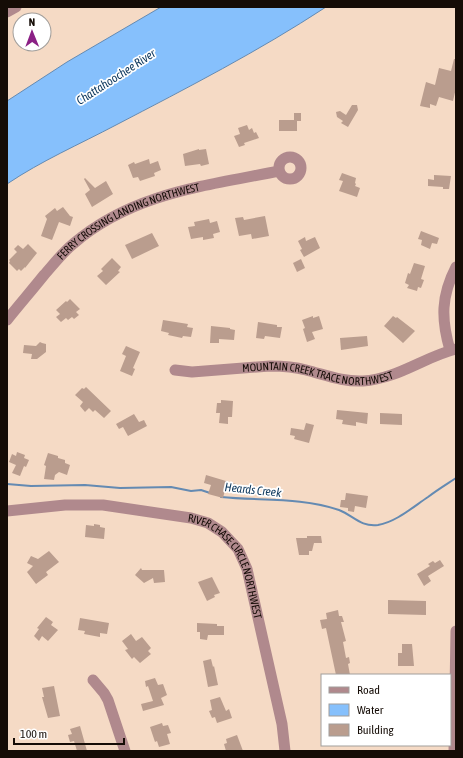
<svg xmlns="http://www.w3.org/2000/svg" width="463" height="758" font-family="'Asap Condensed',sans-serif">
<rect width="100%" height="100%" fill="#f5dac5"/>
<path fill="#86c0fc" stroke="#648ab2" d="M161 7H326C259 51 187 88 116 125 80 144 41 161 7 184V101L67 62Z"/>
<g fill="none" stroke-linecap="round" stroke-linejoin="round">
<g stroke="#648ab2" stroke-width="2">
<polyline points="7,484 31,486 85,485 120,488 171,487 191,491 201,490 210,493"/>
<path d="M221 497C260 501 302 497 339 510 354 516 360 527 378 525 396 522 413 507 428 497 437 490 447 484 456 478"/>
</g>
</g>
<g fill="#ba9d8e">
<polygon points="454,59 456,59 456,88 453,101 439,97 436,106 430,104 430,108 420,106 426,82 435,85 439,68 451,71"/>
<polygon points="352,105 357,105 358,110 348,127 341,123 343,121 337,117 336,112 340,111 346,115"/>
<polygon points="294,113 301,113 301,121 297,121 297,131 279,131 279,120 294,120"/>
<polygon points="247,125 249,130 252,128 254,133 256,132 259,138 244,143 245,145 239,147 234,136 240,134 238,128"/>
<polygon points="199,149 199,150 206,149 209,164 201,166 200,164 185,166 183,154"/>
<polygon points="149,159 150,164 158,161 161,170 154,173 155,176 140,181 138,177 133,178 128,165 134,162 135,164"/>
<polygon points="342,173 356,178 355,183 356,184 355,186 360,188 357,197 339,191 343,181 339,180"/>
<polygon points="434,175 451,176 449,189 443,189 443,187 428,186 428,179 434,180"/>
<polygon points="85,178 95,188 106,181 113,194 92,207 85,194 90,190 84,179"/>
<polygon points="63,207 70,216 73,217 70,226 59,222 52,240 41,236 47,219 45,216 55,208 57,211"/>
<polygon points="265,216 269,236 252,239 251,234 239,236 235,218 243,217 244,220"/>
<polygon points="209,219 210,223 217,221 220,232 213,234 214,238 203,240 203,237 191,239 188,227 195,226 194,222"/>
<polygon points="421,231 439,238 437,244 432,243 430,249 421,245 422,240 418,239"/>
<polygon points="152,233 159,246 132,259 125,245"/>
<polygon points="305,237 306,241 315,237 320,248 304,257 300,250 302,249 298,241"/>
<polygon points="28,244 37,253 25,268 25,267 21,271 19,269 17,271 9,263 10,261 9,260 17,252 14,249 18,245 23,249"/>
<polygon points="112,258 121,267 118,271 120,272 106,285 97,276 103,271 101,269"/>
<polygon points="301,259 305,268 297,272 293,263"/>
<polygon points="414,263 425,266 421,279 424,280 421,288 418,287 417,291 407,288 409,285 405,283 408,273 410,274"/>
<polygon points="70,299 80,309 76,312 79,315 74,319 72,317 68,320 66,318 61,322 56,317 60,314 56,310 66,301 67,302"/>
<polygon points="313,316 313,318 319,316 323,329 312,332 315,339 307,342 303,329 305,328 302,320"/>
<polygon points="393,316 396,318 397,317 415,331 403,343 384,326"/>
<polygon points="163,320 188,324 187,327 193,328 191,337 183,336 182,338 168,335 169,333 161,331"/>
<polygon points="258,322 277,325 277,327 282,327 280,338 265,336 264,339 256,338"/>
<polygon points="211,326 230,328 230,329 235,330 234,340 219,339 219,343 210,343"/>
<polygon points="367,336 368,346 341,350 340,338"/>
<polygon points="40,342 42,343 46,344 46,352 37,359 31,359 32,354 23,353 24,345 36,346"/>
<polygon points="126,346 140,352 133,368 135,369 132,376 120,371 126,356 122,354"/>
<polygon points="86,387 111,411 104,418 95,410 93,412 89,408 85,412 80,406 83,402 75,395 82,388 84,389"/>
<polygon points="221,400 233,401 232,417 228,417 228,424 219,423 220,413 216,413 217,403 221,403"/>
<polygon points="337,410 368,413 367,424 356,422 356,426 342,424 343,420 336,419"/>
<polygon points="380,413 402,414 402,425 380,424"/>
<polygon points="134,414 139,422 144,420 147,426 128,436 123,427 119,429 116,424"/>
<polygon points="306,423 314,425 309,443 294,439 295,436 290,435 291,428 304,430"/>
<polygon points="17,452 25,455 24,458 29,460 26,467 24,466 20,476 12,473 16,465 9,462 12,454 16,456"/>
<polygon points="48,453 58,456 58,458 65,460 65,463 70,465 67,475 59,472 55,475 54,480 44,479 46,466 44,465"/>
<polygon points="206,475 236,484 234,492 225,490 223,498 208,494 211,485 204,483"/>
<polygon points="346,493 368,496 366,508 355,506 354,512 348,511 348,508 340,507 341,500 345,500"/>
<polygon points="94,524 100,525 100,527 105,528 104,539 85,537 86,525 94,526"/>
<polygon points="307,536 321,536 322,543 314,543 312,551 309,551 309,555 299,555 296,538 307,538"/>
<polygon points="49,551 59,562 46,572 48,575 36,584 27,572 33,566 27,563 31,556 38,559"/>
<polygon points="440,560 444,566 428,576 431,581 424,586 417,574 430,566 428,564 433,561 435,563"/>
<polygon points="141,568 142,570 164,570 165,582 154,583 153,578 144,583 135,575"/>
<polygon points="212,577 220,593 214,595 215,597 207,601 198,582"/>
<polygon points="388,600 426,601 426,615 388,614"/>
<polygon points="338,610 339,616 342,616 344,622 341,622 346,641 343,642 346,658 349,657 350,663 348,664 350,675 336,675 326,628 322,629 320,620 327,619 326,613"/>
<polygon points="46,617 53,622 51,625 58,630 48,641 42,636 39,641 34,636 39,629 37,628"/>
<polygon points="80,618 109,623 107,634 100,633 100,637 84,634 85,631 78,630"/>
<polygon points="197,623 217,624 217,626 224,626 224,635 208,635 207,640 200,639 200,632 197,632"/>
<polygon points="131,634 136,641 142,637 151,648 148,651 151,654 140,663 134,657 132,659 125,650 128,649 122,641"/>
<polygon points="402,644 412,644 414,666 398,666 398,653 402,653"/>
<polygon points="211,659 213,667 214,666 218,685 208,687 203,661"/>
<polygon points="155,678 158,685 163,684 167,695 161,698 164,705 143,711 141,704 153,701 148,686 146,687 145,681"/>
<polygon points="54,686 60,716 48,718 42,697 44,697 42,688"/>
<polygon points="220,697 226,711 229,709 232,718 217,723 215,717 212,718 209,711 212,710 210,700"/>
<polygon points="162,723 163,726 168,725 171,733 167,734 170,744 159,747 157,741 155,742 150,727"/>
<polygon points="80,726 87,751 77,751 74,741 70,742 68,735 72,734 70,729"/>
<polygon points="237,735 243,751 226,751 224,744 227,743 226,739"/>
</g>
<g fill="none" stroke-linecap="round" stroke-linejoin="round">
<g stroke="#b0898d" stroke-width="11">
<polyline points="7,12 16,7"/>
<circle cx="290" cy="168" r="11"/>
<path id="s1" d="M7 320C19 305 32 290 44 275 53 265 62 253 73 244 132 193 205 186 279 171"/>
<path d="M450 350C441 319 441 296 456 267"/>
<path id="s2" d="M175 370 192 372 270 366C282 366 295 367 306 370 326 375 343 382 363 381 397 379 424 357 456 349"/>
<path id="s3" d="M7 511 65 505H103L191 518 208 523 222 532 238 549 247 569 282 724 285 751"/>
<polyline points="93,680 104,693 108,700 125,751"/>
<polyline points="454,751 456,631"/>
</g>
</g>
<g text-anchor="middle" stroke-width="3.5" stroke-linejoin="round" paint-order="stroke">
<g font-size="11" fill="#150c06" stroke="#fff">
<text dy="4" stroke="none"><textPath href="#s1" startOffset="161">FERRY CROSSING LANDING NORTHWEST</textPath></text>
<text dy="4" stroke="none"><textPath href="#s2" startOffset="144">MOUNTAIN CREEK TRACE NORTHWEST</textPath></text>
<text dy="4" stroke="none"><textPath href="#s3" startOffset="249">RIVER CHASE CIRCLE NORTHWEST</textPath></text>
</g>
<g font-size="12" font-style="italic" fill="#0b365c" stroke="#fff">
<text transform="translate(116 77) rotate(-33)" y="4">Chattahoochee River</text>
<text transform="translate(253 490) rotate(6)" y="4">Heards Creek</text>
</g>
</g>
<rect width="463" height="758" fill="none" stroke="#150c06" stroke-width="16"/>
<rect x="321" y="674" width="130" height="72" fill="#ffffff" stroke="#a19e9b"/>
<rect x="329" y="687" width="20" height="6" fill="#b0898d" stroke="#a19e9b"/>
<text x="357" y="694" font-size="12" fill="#150c06">Road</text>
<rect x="329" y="704" width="20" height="12" fill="#86c0fc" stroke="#a19e9b"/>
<text x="357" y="714" font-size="12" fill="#150c06">Water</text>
<rect x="329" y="724" width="20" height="12" fill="#ba9d8e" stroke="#a19e9b"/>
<text x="357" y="734" font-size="12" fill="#150c06">Building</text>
<g transform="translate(32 32) rotate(359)"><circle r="19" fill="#ffffff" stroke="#a19e9b"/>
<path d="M0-3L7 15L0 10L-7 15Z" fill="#8b2085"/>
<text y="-6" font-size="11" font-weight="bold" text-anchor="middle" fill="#150c06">N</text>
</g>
<path d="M14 738v6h110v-6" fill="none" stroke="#150c06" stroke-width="2"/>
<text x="20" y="738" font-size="12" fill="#150c06" stroke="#ffffff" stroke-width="3" paint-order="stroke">100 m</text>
</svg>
